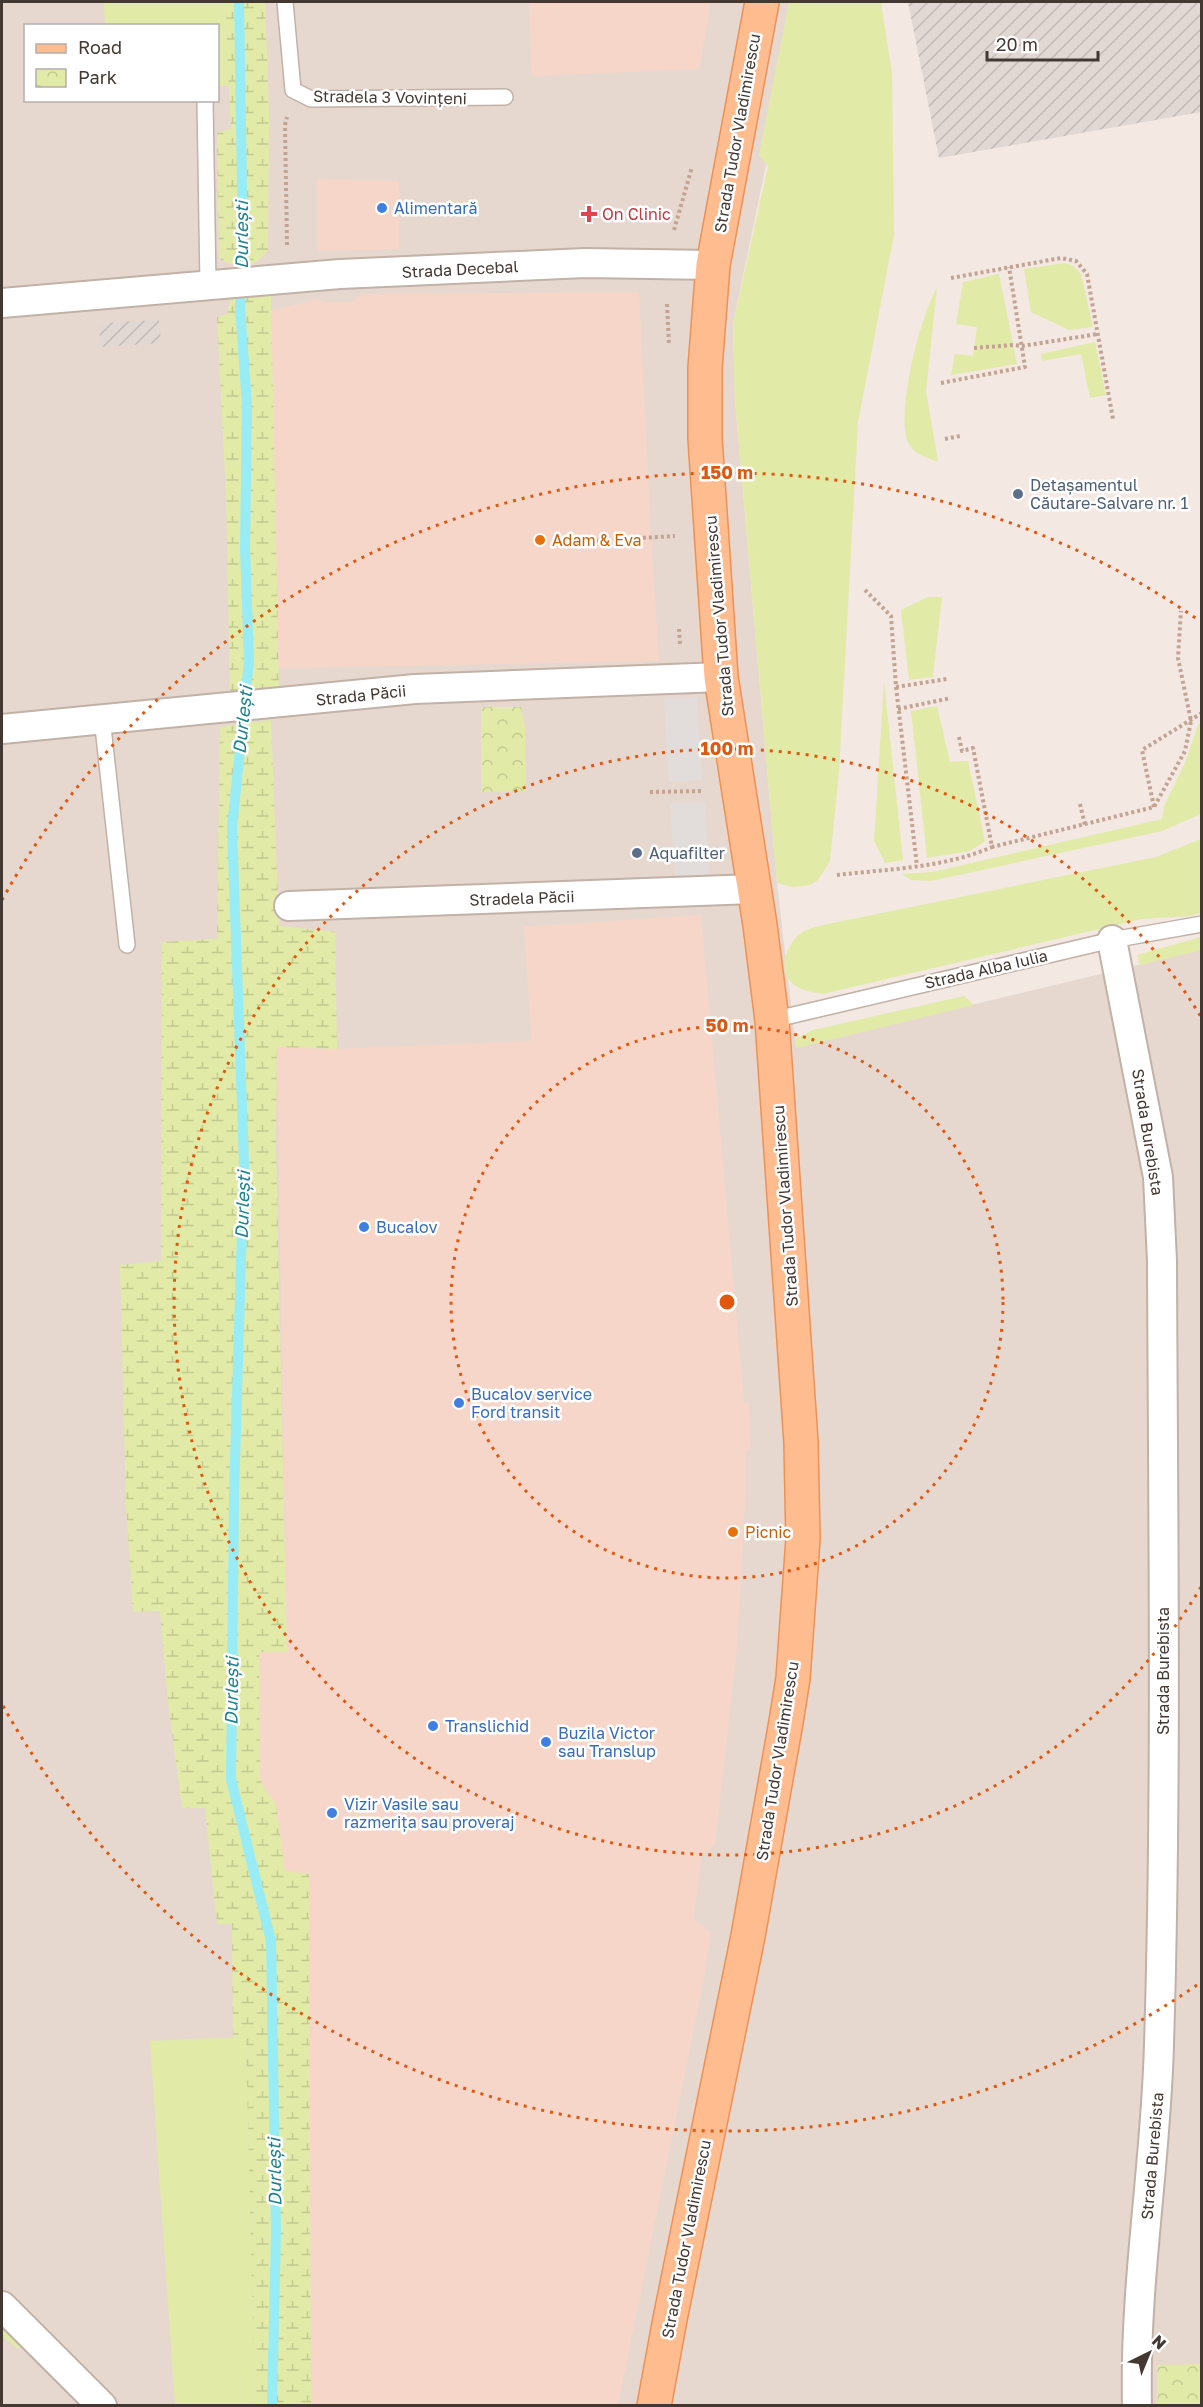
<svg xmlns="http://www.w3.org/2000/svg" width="1203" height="2407" font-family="'Golos Text',sans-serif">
<defs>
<pattern id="industrial-furrows" width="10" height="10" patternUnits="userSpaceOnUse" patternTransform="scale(1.5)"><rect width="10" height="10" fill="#e1d8d4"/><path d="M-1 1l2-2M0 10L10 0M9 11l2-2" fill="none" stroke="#c2bab6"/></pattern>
<pattern id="wetland-marsh" width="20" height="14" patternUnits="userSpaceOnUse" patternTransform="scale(1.5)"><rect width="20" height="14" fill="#e1eba7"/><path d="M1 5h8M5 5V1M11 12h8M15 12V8" fill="none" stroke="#c2ca90"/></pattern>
<pattern id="park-crowns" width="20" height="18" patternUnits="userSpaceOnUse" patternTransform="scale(1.5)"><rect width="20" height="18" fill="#e1eba7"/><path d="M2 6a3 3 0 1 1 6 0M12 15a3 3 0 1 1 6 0" fill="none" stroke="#c2ca90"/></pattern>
</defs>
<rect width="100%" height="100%" fill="#f3e8e2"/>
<path fill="#e7d8cf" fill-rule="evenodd" d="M2 2H800L733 324 735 400 777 883 796 1047 1201 950V2405L2 2406ZM26 26H218V100H26Z"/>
<g fill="#f7d6ca">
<polygon points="529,2 711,2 699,69 532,76"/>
<polygon points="317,179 399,181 399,249 317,251"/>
<polygon points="639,292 651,538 659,661 278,668 271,311 318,299 325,302 352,302 363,294"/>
<polygon points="701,915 744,1403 749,1403 750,1449 746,1450 746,1483 737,1647 715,1845 702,1854 694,1914 694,1920 711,1933 703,1983 618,2405 311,2405 309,1875 285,1871 276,1804 263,1787 260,1777 259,1652 287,1651 277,1047 337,1049 532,1041 524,927"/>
</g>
<g fill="url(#industrial-furrows)">
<polygon points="908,2 1201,2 1201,112 939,158"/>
<polygon points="159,320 161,343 100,347 99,323"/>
</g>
<g fill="#e1eba7">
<polygon points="104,2 225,2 229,86 218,86 218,26 105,25"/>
<polygon points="789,2 881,2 892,73 894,235 858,422 839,772 830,861 818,880 810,885 793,887 777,883 735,400 733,324 768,166 759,155"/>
<polygon points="1065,263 1073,266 1081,274 1093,327 1069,330 1031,312 1024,269"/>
<polygon points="999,274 1017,364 951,375 955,354 973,356 977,327 956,324 963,282"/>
<path d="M937 288 926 391 938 462C928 458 916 455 910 446 893 420 921 313 937 288Z"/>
<polygon points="1095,342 1106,395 1090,398 1081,354 1042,361 1041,354"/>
<polygon points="928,597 942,597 933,677 909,680 901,610"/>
<polygon points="884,682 903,860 885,863 874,841"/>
<polygon points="937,706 950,762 968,761 985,841 970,851 927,858 911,711"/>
<polygon points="1201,722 1201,814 1162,831 931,881 911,880 902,874 933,872 1162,819 1164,806 1185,763 1198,725"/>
<path d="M1201 839V913L1189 916 1142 919 823 994C814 993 804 991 796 986 776 974 785 945 801 933 806 929 816 927 823 925L1156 857Z"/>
<polygon points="1201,937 1201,950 1140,965 1137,955"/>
<polygon points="964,996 974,1005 796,1048 795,1039 813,1030"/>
<polygon points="246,2037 255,2405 175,2405 150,2041"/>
<polygon points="2,2319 24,2345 21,2348 17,2348 2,2336"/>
</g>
<g fill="url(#wetland-marsh)">
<path d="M225 2H265L269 115 268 250C257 268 235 269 219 258L217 133 231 129Z"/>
<polygon points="271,294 279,688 230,693 226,493 217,317 227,314 232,296"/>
<polygon points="271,720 279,926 335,932 337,1049 277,1047 276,1145 287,1652 259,1652 260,1777 263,1787 276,1804 285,1871 309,1874 311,2405 255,2405 246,2037 233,2037 232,1924 217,1924 205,1808 182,1808 168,1701 160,1611 133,1612 126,1505 120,1265 161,1261 162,942 217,939 220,727"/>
</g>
<g fill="url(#park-crowns)">
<polygon points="481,707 521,707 525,728 526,791 481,792"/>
<polygon points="1201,2364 1201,2404 1158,2405 1157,2365"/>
</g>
<g fill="#e2dddb">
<polygon points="697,697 702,780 669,782 664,699"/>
<polygon points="705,802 709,875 675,877 670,803"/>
</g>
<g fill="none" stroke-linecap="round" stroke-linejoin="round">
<polyline stroke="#98ecf6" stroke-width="10" points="239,2 243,248 240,306 247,405 245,548 249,661 232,828 244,1162 234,1496 231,1779 271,1941 276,2233 272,2406"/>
<g stroke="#c1b1a7" stroke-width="18">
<g id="lane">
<polyline points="285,2 293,90 311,99 505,97"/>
<polyline points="205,100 208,285"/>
<polyline points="102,718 127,945"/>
<polyline points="772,1020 1112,940 1202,924"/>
</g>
</g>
<g stroke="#c1b1a7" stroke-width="32">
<g id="street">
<polyline points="2,303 340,274 585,263 713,265"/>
<polyline points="2,729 415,689 721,677"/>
<polyline points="289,906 754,889"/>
<path d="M1112 940 1158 1177 1162 1261C1163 1522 1167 1783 1159 2044 1156 2165 1134 2284 1137 2406"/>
<polyline points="2,2306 102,2406"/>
</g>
</g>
<g stroke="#ed9156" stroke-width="36">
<polyline id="primary" points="654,2406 670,2319 748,1936 786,1722 793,1678 803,1539 801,1442 772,1020 760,925 721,677 705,438 705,368 713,265 762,2"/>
</g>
<g stroke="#c2a394" stroke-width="4" stroke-dasharray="3 3" stroke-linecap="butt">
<polyline points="674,230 692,167"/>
<polyline points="287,245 285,125 287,117"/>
<polyline points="951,278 1061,258 1076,261 1087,274 1113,419"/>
<polyline points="667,304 669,345"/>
<polyline points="974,348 1013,345 1022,346 1098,334"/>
<polyline points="941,383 1025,367 1009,267"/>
<polyline points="945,439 960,436"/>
<polyline points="571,542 675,536"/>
<polyline points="865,590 891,616 896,687 917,866"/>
<polyline points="679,629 680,645"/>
<polyline points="896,687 947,679"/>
<polyline points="898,709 951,698"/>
<polyline points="959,737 962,751 973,748 992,847 1154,807 1185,751 1191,721 1178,658 1181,611"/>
<polyline points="650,792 703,791"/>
<polyline points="1080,804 1085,825"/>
<polyline points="1154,807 1142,750 1202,713"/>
<path d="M837 875C888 869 944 868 992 847"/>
</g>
<use href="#lane" stroke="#fff" stroke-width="15"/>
<use href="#street" stroke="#fff" stroke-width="28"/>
<use href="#primary" stroke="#ffbc8f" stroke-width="33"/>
</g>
<g fill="none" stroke="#e0570e" stroke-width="3" stroke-dasharray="3 6">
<circle cx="727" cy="1302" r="276"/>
<path d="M1201 1587A553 553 0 1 1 1201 1017"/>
<path d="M1197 1985A829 829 0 0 1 2 1704M2 900A829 829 0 0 1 1197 619"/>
</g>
<g fill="#3f7fe0" stroke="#fff" stroke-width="2">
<circle cx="382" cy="208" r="6"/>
<circle cx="364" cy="1227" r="6"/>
<circle cx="459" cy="1403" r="6"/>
<circle cx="433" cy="1726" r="6"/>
<circle cx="546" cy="1742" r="6"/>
<circle cx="332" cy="1813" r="6"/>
</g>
<path fill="#e0444e" stroke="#fff" stroke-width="2" d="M586 205h6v6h6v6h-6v6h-6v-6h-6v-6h6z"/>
<g fill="#5c6f8a" stroke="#fff" stroke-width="2">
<circle cx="1018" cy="494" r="6"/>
<circle cx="637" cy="853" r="6"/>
</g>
<g fill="#e8710a" stroke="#fff" stroke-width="2">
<circle cx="540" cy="540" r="6"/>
<circle cx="733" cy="1532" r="6"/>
</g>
<g text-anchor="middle" stroke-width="5" stroke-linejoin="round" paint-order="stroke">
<g font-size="16" fill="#443832" stroke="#fff">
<text transform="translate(390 97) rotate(1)" y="6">Stradela 3 Vovințeni</text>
<text transform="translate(737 133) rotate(-80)" y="6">Strada Tudor Vladimirescu</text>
<text transform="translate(460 269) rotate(-3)" y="6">Strada Decebal</text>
<text transform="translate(719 616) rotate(-95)" y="6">Strada Tudor Vladimirescu</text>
<text transform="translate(361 695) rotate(-6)" y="6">Strada Păcii</text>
<text transform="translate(522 898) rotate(-2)" y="6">Stradela Păcii</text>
<text transform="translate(986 969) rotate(-13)" y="6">Strada Alba Iulia</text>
<text transform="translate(1148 1132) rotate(81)" y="6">Strada Burebista</text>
<text transform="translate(785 1206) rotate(-94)" y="6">Strada Tudor Vladimirescu</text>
<text transform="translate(1163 1671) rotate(-90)" y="6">Strada Burebista</text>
<text transform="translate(777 1761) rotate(-81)" y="6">Strada Tudor Vladimirescu</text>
<text transform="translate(1152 2156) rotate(-85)" y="6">Strada Burebista</text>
<text transform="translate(686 2239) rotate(-79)" y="6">Strada Tudor Vladimirescu</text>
</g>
<g font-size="16" fill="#366cbe" stroke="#fff" text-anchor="start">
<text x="394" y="214">Alimentară</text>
<text x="376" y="1233">Bucalov</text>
<text x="471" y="1400">Bucalov service<tspan x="471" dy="18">Ford transit</tspan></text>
<text x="445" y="1732">Translichid</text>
<text x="558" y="1739">Buzila Victor<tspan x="558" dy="18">sau Translup</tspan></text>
<text x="344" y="1810">Vizir Vasile sau<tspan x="344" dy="18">razmerița sau proveraj</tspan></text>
</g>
<g font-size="16" fill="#be3a42" stroke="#fff" text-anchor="start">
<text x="602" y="220">On Clinic</text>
</g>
<g font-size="16" fill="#4e5e75" stroke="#fff" text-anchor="start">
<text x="1030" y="491">Detașamentul<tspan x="1030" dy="18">Căutare-Salvare nr. 1</tspan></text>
<text x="649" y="859">Aquafilter</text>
</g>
<g font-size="16" fill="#c56008" stroke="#fff" text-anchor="start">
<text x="552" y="546">Adam &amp; Eva</text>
<text x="745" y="1538">Picnic</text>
</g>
<g font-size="18" font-style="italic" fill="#1f828e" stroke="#fff">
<text transform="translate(242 235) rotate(-90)" y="6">Durlești</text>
<text transform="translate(243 720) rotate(-84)" y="6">Durlești</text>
<text transform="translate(243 1205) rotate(-88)" y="6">Durlești</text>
<text transform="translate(232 1691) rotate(-89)" y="6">Durlești</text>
<text transform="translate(275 2172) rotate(-91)" y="6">Durlești</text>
</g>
</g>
<circle cx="727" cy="1302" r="9" fill="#e0570e" stroke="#fff" stroke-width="3"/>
<g font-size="18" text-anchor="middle" font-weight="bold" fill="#e0570e" stroke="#fff" stroke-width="5" stroke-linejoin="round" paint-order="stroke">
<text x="727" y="479">150 m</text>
<text x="727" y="755">100 m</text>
<text x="727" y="1032">50 m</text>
</g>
<rect width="1203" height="2407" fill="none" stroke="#443832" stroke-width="6"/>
<rect x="24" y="24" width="195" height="78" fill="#ffffff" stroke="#b4afad" stroke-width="1.5"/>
<rect x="36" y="44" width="30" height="9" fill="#ffbc8f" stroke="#b4afad" stroke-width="1.5"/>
<text x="78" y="54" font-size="18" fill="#443832">Road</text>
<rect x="36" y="69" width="30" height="18" fill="url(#park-crowns)" stroke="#b4afad" stroke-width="1.5"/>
<text x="78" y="84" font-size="18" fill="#443832">Park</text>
<g transform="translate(1149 2353) rotate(43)" stroke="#ffffff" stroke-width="4.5" paint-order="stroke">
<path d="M0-4.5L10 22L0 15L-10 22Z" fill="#443832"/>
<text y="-9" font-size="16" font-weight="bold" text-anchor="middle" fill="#443832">N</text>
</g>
<path d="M987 51v9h111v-9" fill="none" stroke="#443832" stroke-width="3"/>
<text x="996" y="51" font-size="18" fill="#443832" stroke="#ffffff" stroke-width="4.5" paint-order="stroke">20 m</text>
</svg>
